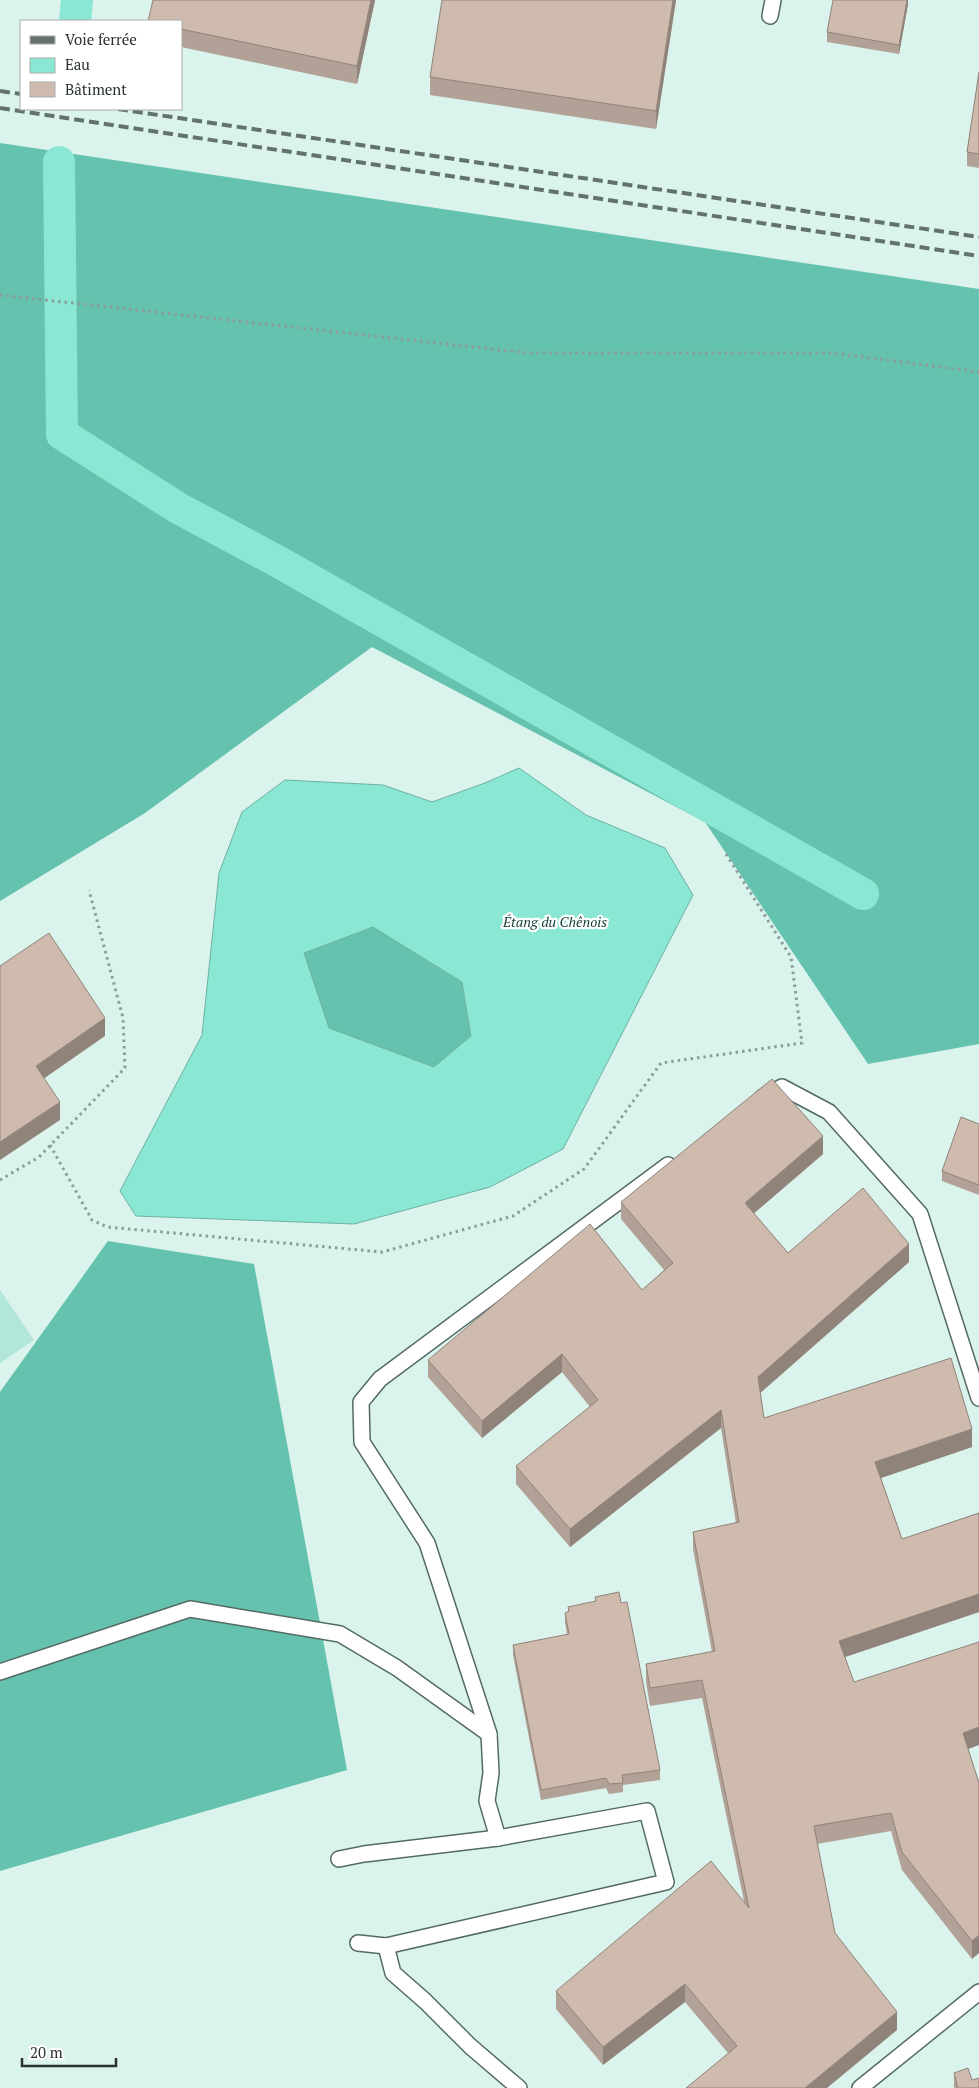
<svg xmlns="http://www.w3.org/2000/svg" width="979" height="2088" font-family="'PT Serif',serif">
<rect width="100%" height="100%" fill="#daf3ec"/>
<polygon fill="#b1e6d9" points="0,1290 34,1340 0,1363"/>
<g fill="#65c2ae">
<polygon points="0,143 979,289 979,1044 868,1064 705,822 372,647 145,813 0,901"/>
<polygon points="373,927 462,982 471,1036 434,1067 329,1029 303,953"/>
<polygon points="108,1241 254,1264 347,1770 0,1871 0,1392"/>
</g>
<path fill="#8ae7d3" stroke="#6db1a2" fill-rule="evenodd" d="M519 768 586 815 665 848 693 895 563 1149 490 1187 354 1224 136 1216 120 1191 202 1035 219 873 242 812 285 780 383 785 432 802 485 783ZM373 927 462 982 471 1036 434 1067 329 1028 304 953Z"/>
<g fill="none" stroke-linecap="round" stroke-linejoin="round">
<g stroke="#8ae7d3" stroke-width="32">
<polyline points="75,21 77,0"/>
<polyline points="59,162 62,434 178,508 277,561 863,894"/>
</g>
<g stroke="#546a65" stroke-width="18">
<g id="lane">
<polyline points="770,16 773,0"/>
<polyline points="762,1098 782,1087 829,1112 920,1214 979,1398"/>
<polyline points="0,1672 190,1609 340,1634 397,1668 489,1734 491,1773 487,1801 498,1838"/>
<polyline points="489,1734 427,1543 362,1442 361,1402 380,1379 668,1165"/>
<polyline points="339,1859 364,1854 498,1838 647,1811 666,1882 386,1946 358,1943"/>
<polyline points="386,1946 393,1973 425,2001 470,2046 519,2088"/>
<polyline points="860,2088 979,1992"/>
</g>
</g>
<g stroke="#8b9d99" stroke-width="3" stroke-dasharray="2.5 4" stroke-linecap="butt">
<polyline points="0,295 528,353 832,353 979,372"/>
<polyline points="50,1145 92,1220 107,1227 382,1252 513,1216 584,1169 661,1063 802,1043 791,957 726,854"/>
<polyline points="0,1180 39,1157 125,1068 123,1018 89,890"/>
</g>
<use href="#lane" stroke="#fff" stroke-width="15"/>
<g stroke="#64726e" stroke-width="4" stroke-dasharray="10 5" stroke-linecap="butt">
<polyline points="0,91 21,94"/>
<polyline points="0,108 979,256"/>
<polyline points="118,109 979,237"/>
</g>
</g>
<g fill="#b1a196">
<polygon points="153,0 375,0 357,84 181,47 181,21"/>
<polygon points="676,0 656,129 430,95 430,77"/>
<polygon points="908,0 908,4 899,54 827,42 827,32"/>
<polygon points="979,72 979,168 967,166 967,152"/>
<polygon points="979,1124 979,1195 942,1181 942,1171"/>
<polygon points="823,1154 754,1213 788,1253 909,1262 760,1393 764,1418 972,1447 881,1478 902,1539 979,1513 979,1612 845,1657 854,1682 968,1749 979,1783 972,1959 902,1870 891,1831 817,1844 835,1933 897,2030 728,2053 685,2002 603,2065 556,2009 556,1991 744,1901 702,1698 650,1706 646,1682 646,1664 712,1652 693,1549 693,1532 736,1523 721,1428 570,1547 516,1484 516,1466 590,1407 562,1372 482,1438 428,1377 428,1360 642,1290 664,1270 621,1219 621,1202"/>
<polygon points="595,1597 660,1770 660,1780 623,1785 623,1792 609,1794 606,1788 541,1800 513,1655 513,1645 567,1635 565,1622 565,1613 568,1612 568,1607 595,1602"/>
<polygon points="954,2073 972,2080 979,2088 954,2088"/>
</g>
<g fill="#90837a">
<polygon points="371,0 375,0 357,84 357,66"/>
<polygon points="673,0 676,0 656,129 656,111"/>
<polygon points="907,0 908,0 908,4 899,54 899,45"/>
<polygon points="105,1018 105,1036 36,1084 36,1066"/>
<polygon points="60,1102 60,1120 0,1160 0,1142"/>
<polygon points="823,1136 823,1154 745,1221 745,1203"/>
<polygon points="909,1244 909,1262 758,1395 758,1377"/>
<polygon points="562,1354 562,1372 482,1438 482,1421"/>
<polygon points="721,1410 721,1428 570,1547 570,1529"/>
<polygon points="972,1429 972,1447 875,1480 875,1462"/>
<polygon points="979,1594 979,1612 839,1659 839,1641"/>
<polygon points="979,1727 979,1745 963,1751 963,1733"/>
<polygon points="979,1935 979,1953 972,1959 972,1941"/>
<polygon points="685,1984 685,2002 603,2065 603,2047"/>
<polygon points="897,2012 897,2030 827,2088 805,2088"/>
</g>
<g fill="#cebbae" stroke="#90837a">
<polygon points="153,0 371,0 357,66 181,29 181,21 148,21"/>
<polygon points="442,0 673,0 656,111 430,77"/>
<polygon points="833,0 907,0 899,45 827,32"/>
<polygon points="979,72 979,154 967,152"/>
<polygon points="49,933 105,1018 36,1066 60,1102 0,1142 0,966"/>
<polygon points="772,1079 823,1136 745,1203 788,1253 863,1188 909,1244 758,1377 764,1418 951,1358 972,1429 875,1462 902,1539 979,1513 979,1594 839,1641 854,1682 979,1642 979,1727 963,1733 979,1783 979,1935 972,1941 902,1852 891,1813 814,1826 835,1933 897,2012 805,2088 686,2088 737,2046 685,1984 603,2047 556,1991 711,1861 749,1908 702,1680 650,1688 646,1664 715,1651 693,1532 739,1522 721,1410 570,1529 516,1466 598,1400 562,1354 482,1421 428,1360 590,1224 642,1290 673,1263 621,1202"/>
<polygon points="961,1117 979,1124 979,1185 942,1171"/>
<polygon points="619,1592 621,1603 627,1602 660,1770 622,1775 623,1783 609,1784 606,1778 541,1790 513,1645 569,1634 565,1613 569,1611 568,1607 596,1601 595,1597"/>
<polygon points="968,2068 972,2080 979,2078 979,2088 958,2088 954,2073"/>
</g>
<g text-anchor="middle" stroke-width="4.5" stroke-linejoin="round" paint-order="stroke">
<g font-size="14" font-style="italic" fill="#17423a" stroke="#fff">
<text x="555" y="927">Étang du Chênois</text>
</g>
</g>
<rect x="20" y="20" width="162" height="90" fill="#ffffff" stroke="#a9adac"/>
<rect x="30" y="36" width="25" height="8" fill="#64726e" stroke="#a9adac"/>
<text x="65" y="45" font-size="15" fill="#293230">Voie ferrée</text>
<rect x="30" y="58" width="25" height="15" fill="#8ae7d3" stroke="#a9adac"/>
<text x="65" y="70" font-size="15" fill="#293230">Eau</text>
<rect x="30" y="82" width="25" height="15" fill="#cebbae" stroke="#a9adac"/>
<text x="65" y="95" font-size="15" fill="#293230">Bâtiment</text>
<path d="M22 2058v8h94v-8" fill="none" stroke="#293230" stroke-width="2.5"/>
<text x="30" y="2058" font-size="15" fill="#293230" stroke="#ffffff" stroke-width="4" paint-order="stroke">20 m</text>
</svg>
